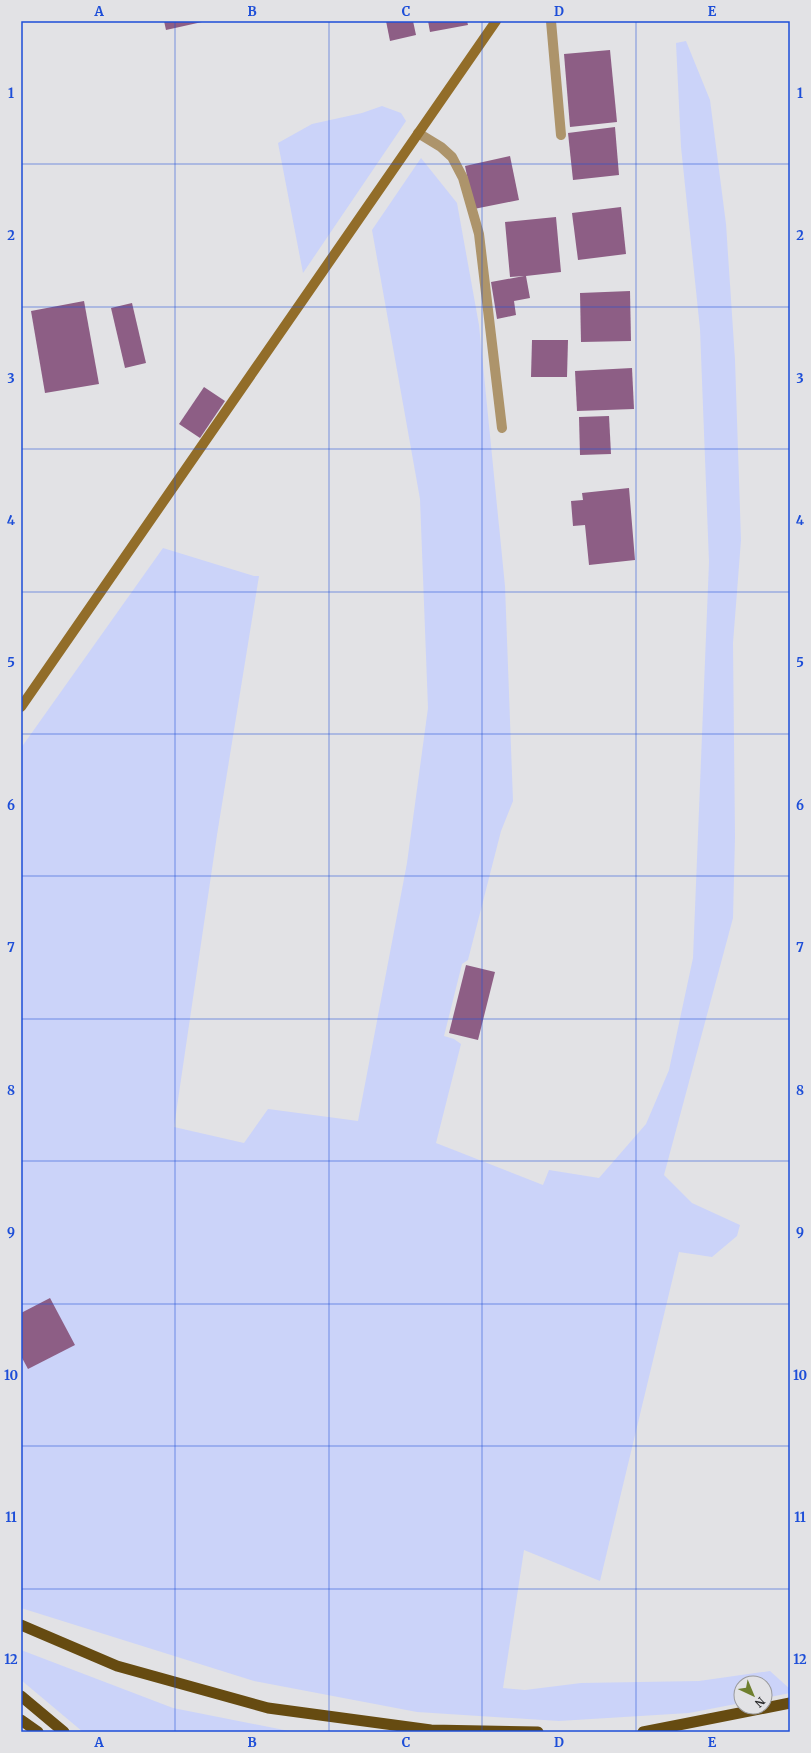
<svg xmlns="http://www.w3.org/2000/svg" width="811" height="1753" font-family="Merriweather,serif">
<rect width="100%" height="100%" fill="#e2e2e5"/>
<g fill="#cbd3f9">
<polygon points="686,41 710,100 726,224 735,360 741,540 733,643 735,837 733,918 664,1175 692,1203 740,1225 737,1236 712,1257 679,1252 600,1581 524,1550 503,1688 525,1690 581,1683 699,1681 770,1671 790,1689 790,1693 765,1698 765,1683 741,1683 741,1703 689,1713 559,1721 417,1712 254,1681 21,1608 21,748 163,548 254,576 259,576 217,835 174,1127 244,1143 268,1109 358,1121 407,863 428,708 420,499 372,230 421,158 457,203 479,325 505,586 513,801 501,831 468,960 462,964 444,1036 454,1039 461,1044 436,1143 543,1185 549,1170 599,1178 646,1124 669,1070 693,958 709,562 700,329 681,147 676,43"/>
<polygon points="382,106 401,113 406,121 303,273 278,143 312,124 362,113"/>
<polygon points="21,1650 173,1708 294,1732 83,1732 21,1680"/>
</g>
<g fill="#8d5e85">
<polygon points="164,21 202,21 202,22 166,30"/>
<polygon points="386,21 413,21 416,35 390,41"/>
<polygon points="428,21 467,21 468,25 430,32"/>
<polygon points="610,50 617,122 570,127 564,54"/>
<polygon points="615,127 619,175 573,180 568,133"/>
<polygon points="510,156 519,200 474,209 465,166"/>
<polygon points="621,207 626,254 578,260 572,213"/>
<polygon points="556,217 561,272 526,276 530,298 514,301 516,315 497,319 491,282 524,276 510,277 505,222"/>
<polygon points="630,291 631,341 581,342 580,293"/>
<polygon points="84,301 99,384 45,393 31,311"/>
<polygon points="132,303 146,363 125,368 111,308"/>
<polygon points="532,340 568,340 567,377 531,377"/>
<polygon points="632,368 634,409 577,411 575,371"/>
<polygon points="204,387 225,401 200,438 179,424"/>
<polygon points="609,416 611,454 580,455 579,417"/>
<polygon points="629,488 635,560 589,565 585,525 573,526 571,501 583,500 582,493"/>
<polygon points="466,965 495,972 478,1040 449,1033"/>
<polygon points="50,1298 75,1345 28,1369 21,1356 21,1313"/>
</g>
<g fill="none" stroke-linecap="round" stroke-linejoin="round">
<g stroke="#ad946b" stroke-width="10">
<polyline points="551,21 561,135"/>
<polyline points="418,133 441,147 452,157 463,178 479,234 502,428"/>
</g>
<polyline stroke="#926d29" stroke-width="10" points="21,707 496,21"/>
<g stroke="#664b11" stroke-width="11">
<polyline points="21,1625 117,1666 268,1708 431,1730 538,1732"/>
<polyline points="21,1696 64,1732"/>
<polyline points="21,1720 38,1732"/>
<polyline points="643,1732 790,1703"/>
</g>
</g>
<path fill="none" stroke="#1d4ed8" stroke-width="1" stroke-opacity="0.55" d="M175 21V1732M329 21V1732M482 21V1732M636 21V1732M21 164H790M21 307H790M21 449H790M21 592H790M21 734H790M21 876H790M21 1019H790M21 1161H790M21 1304H790M21 1446H790M21 1589H790"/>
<rect width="811" height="1753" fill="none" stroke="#e2e2e5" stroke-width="44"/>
<g transform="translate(753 1695) rotate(136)"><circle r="19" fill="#e2e2e5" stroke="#99999b"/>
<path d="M0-3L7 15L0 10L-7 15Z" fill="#6f7f2e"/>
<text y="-6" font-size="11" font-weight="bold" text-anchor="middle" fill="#2b2b2c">N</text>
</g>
<rect x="22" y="22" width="767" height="1709" fill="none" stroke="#1d4ed8" stroke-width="1.5"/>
<g font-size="13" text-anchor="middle" font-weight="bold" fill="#1d4ed8">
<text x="99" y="16">A</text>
<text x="252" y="16">B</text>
<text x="406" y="16">C</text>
<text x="559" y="16">D</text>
<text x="712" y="16">E</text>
<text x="11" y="98">1</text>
<text x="800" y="98">1</text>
<text x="11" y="240">2</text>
<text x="800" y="240">2</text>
<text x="11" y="383">3</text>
<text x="800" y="383">3</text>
<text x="11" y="525">4</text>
<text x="800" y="525">4</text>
<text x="11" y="667">5</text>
<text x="800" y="667">5</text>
<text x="11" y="810">6</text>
<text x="800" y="810">6</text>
<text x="11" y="952">7</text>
<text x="800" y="952">7</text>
<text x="11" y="1095">8</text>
<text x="800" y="1095">8</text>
<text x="11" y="1237">9</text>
<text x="800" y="1237">9</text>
<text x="11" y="1380">10</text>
<text x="800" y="1380">10</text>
<text x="11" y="1522">11</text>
<text x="800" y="1522">11</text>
<text x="11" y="1664">12</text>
<text x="800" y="1664">12</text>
<text x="99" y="1747">A</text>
<text x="252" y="1747">B</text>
<text x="406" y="1747">C</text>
<text x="559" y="1747">D</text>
<text x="712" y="1747">E</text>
</g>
</svg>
